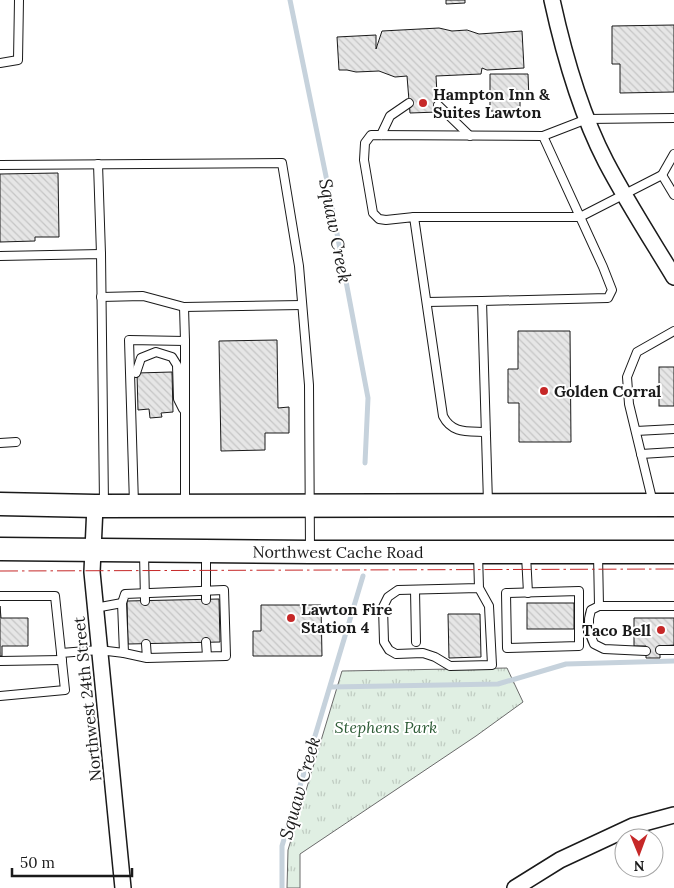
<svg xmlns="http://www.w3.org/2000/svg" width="674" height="888" font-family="Lora,serif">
<defs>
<pattern id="grass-tufts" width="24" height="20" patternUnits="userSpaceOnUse" patternTransform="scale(1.25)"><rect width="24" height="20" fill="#e0efe3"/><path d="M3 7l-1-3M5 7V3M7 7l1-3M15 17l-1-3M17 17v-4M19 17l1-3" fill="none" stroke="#c0ccc2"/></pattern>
<pattern id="building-back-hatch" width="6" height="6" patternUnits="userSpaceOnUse" patternTransform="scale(1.25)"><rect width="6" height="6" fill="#e6e6e6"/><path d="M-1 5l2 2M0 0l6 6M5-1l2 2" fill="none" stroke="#c5c5c5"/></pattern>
</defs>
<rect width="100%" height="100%" fill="#fff"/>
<polygon fill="url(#grass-tufts)" stroke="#6a6a6a" points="507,668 523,702 476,736 300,854 300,888 287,888 288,850 342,671"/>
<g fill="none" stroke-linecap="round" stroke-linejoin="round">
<g stroke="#c6d2dc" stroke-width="5">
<polyline points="290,0 329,191 368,398 365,463"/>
<polyline points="331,687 498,684 566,664 674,661"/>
<polyline points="282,888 282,846 363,576"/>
</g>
</g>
<g fill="url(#building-back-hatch)" stroke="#1a1a1a">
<polygon points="446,0 465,0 465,3 446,4"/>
<polygon points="674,25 674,92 620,93 620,64 612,64 612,26"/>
<polygon points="439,28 452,31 467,30 479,34 522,31 524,68 487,70 482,68 481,74 436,76 438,112 410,113 407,76 395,77 379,71 356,72 347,70 339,70 337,37 376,35 376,49 382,31"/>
<polygon points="490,74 528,74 529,100 520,100 520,111 490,111"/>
<polygon points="58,173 59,237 35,237 35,241 0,242 0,174"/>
<polygon points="518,331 570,331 571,442 519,442 519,403 508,403 508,369 518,369"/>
<polygon points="277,340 278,408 289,407 289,433 265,433 265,450 221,451 219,341"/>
<rect x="659" y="367" width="15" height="39"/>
<polygon points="172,372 173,412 161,413 162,417 150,418 149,409 138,410 137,373"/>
<polygon points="219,599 220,642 128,644 127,601"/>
<rect x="527" y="603" width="47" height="26"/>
<polygon points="261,605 321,605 322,656 253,656 253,631 261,631"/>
<polygon points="0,606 1,618 28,618 28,646 2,646 2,656 0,656"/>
<polygon points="448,614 480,614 481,657 449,658"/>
<polygon points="634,618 674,618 674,645 660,646 660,658 646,658 646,646 634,646"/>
</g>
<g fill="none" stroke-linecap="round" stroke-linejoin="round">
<g stroke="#1a1a1a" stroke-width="10">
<g id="service">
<polyline points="0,63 18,60 19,0"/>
<polyline points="438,105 470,136"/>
<polyline points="381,135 390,116 409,103"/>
<polyline points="543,136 587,119 674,118"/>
<polyline points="98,164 101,254"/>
<polyline points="0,165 282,163 299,266 309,385 310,550"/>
<polyline points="662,175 674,154"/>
<polyline points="414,217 580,217 662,175 674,195"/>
<polyline points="0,256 101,254 104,504"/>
<polyline points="101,297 143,296 184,307 302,305"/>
<polyline points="427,302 482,301"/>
<polyline points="184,307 185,341"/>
<polyline points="136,373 141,358 156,352 172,357 177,365 178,399 183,409"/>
<polyline points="636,431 674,429"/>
<path d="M486 432C468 431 452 434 443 416L414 217 386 220 379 219 373 213 364 160 365 143 371 135 543 136 603 267 612 290 608 298 482 301 488 503"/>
<polyline points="0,443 16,442"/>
<polyline points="641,454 674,452"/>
<polyline points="653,503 629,404 627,377 637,352 674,331"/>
<polyline points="134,504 129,340 185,341 185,504"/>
<polyline points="144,553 145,601"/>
<polyline points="478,554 479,588 489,606 492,665 450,666 435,657 423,653 396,654 389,650 384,642 383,607 388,597 398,590 479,588"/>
<polyline points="598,554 599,606 674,606"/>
<polyline points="526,555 528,593"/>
<polyline points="415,590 416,642"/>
<polygon points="579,591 579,646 507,648 506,593"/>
<polyline points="0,596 55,596 65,690 0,696"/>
<polyline points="206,600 206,554"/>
<path d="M599 606 591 610C587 622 588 632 594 644L604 649 646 651"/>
<polyline points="95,608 122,603"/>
<polyline points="206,642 207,656"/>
<polyline points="146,644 147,658 226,656 224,590 125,594 122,603 124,653 147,658"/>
<polyline points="660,650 674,650"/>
<polyline points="61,653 99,650 124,653"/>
<polyline points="0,661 62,660"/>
</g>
</g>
<g stroke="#1a1a1a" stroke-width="18">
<g id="minor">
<path d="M552 0C564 55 580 112 606 162 627 202 651 239 674 277"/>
<polyline points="95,506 92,572 123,888"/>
<polyline points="515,888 560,860 633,826 674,815"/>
</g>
</g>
<g stroke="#1a1a1a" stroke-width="25">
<g id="primary">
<polyline points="0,504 95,506 674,505"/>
<path id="s1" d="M0 549 310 552H674"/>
</g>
</g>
<use href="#service" stroke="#fff" stroke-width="8"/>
<use href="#minor" stroke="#fff" stroke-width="15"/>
<use href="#primary" stroke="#fff" stroke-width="22"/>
<polyline stroke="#c62828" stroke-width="1" stroke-dasharray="18 4 2.5 4" stroke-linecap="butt" points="0,571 674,569"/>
</g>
<g fill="#c62828" stroke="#fff" stroke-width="2">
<circle cx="423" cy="103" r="5"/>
<circle cx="544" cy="391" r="5"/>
<circle cx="291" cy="618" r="5"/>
<circle cx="661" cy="630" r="5"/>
</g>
<g text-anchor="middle" stroke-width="4" stroke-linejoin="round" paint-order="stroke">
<g font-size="16" font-weight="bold" fill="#1a1a1a" stroke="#fff" text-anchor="start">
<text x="433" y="100">Hampton Inn &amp;<tspan x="433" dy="18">Suites Lawton</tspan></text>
<text x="554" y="397">Golden Corral</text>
<text x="301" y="615">Lawton Fire<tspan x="301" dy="18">Station 4</tspan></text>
<text x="651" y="636" text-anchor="end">Taco Bell</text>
</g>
<g font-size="16" fill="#1a1a1a" stroke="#fff">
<text dy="6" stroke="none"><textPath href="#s1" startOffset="338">Northwest Cache Road</textPath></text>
<text transform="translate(87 699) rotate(-96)" y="6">Northwest 24th Street</text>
</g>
<g font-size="16" font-style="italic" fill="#2b5a34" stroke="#fff">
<text x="386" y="733">Stephens Park</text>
</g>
<g font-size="18" font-style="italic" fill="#1a1a1a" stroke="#fff">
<text transform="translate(335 231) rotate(79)" y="6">Squaw Creek</text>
<text transform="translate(300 788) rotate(-74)" y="6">Squaw Creek</text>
</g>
</g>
<g transform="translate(639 853) rotate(179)"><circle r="24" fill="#ffffff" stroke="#a3a3a3"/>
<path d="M0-4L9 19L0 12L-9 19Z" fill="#c62828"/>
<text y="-8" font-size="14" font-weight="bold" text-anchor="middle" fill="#1a1a1a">N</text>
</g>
<path d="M12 868v8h120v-8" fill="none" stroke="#1a1a1a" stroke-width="2.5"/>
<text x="20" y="868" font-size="15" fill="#1a1a1a" stroke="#ffffff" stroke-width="4" paint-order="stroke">50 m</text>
</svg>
